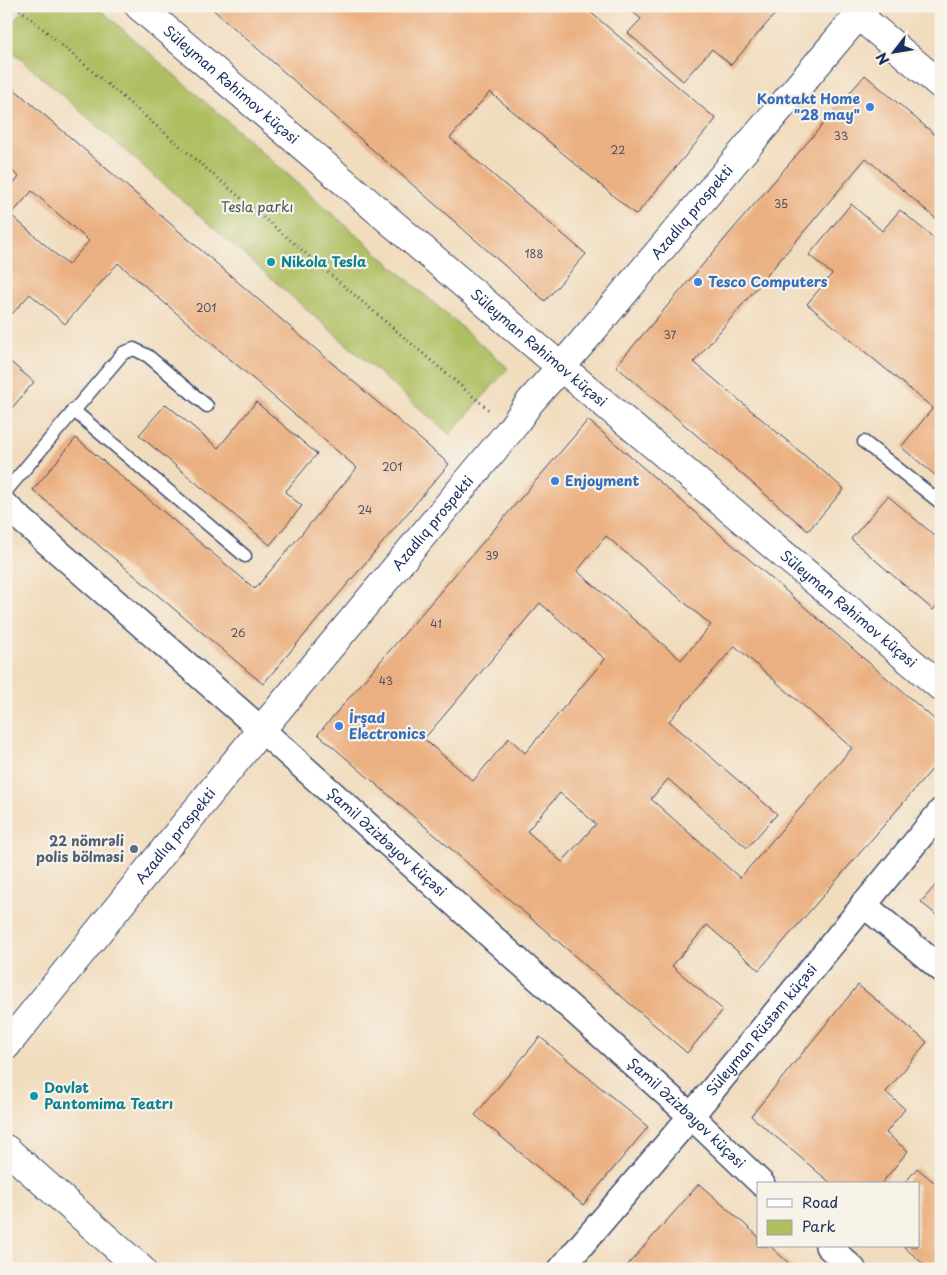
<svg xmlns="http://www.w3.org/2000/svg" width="947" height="1275" font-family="'Playpen Sans',sans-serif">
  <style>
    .green { fill: #aebe61; stroke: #647660 }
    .building { fill: #ebb081; fill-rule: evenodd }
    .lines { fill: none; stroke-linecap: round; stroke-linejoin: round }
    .service-casing { stroke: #3b496c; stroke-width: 15 }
    .minor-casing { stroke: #3b496c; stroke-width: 28 }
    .secondary-casing { stroke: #3b496c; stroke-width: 30 }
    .primary-casing { stroke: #3b496c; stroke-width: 30 }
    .path { stroke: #3b496c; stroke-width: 3; stroke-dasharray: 1 4; stroke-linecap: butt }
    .service { stroke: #fff; stroke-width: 12 }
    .minor { stroke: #fff; stroke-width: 25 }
    .secondary { stroke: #fff; stroke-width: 28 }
    .primary { stroke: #fff; stroke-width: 28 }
    .shop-dot { fill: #3f7fe0; stroke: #f7f3e8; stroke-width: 2 }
    .culture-dot { fill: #0f9aa8; stroke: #f7f3e8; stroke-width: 2 }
    .service-dot { fill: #5c6f8a; stroke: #f7f3e8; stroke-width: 2 }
    .labels { text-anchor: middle; stroke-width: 4.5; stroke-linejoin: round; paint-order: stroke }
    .number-label { font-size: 11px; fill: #4f4f67 }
    .street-label { font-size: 14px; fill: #1b2f5e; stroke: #f7f3e8 }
    .shop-label { font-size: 14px; font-weight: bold; fill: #366cbe; stroke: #f7f3e8; text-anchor: start }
    .park-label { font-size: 14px; fill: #475a5f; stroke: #f7f3e8 }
    .culture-label { font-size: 14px; font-weight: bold; fill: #0d838f; stroke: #f7f3e8; text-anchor: start }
    .service-label { font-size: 14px; font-weight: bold; fill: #4e5e75; stroke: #f7f3e8; text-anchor: end }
  </style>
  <rect width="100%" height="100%" fill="#f7f3e8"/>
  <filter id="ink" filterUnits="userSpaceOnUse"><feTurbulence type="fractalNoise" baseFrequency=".02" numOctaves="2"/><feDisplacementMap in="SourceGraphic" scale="10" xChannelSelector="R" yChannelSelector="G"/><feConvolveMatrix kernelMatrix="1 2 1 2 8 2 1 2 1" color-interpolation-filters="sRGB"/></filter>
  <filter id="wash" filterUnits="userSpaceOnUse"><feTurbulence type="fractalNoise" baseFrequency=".0096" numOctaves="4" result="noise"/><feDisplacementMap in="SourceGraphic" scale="20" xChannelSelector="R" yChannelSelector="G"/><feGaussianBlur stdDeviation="1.12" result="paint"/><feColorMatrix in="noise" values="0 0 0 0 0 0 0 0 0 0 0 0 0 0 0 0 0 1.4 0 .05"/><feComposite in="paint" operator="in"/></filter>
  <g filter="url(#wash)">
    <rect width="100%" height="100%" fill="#f1dcbd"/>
    <polygon class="green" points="27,6 96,6 508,368 450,435 6,46 6,30"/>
    <g id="blocks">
      <g class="building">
        <polygon points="209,6 583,6 716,119 636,215 490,92 450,138 586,254 545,301"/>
        <polygon points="626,6 708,6 712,10 715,6 782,6 731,65 712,49 683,81 628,33 641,19"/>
        <polygon points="865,75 941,140 941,223 866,158 694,362 844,489 808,531 616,366"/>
        <path d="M6,82L449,464L263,684L33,490L76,438L255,589L357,468L118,263L65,324L30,294L12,314L6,309V192L19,177L6,166ZM32,191L89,241L68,265L11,215Z"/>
        <polygon points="851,204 882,231 900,210 941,244 941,480 901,447 933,408 807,304 832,274 809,255"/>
        <polygon points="6,358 34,382 6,415"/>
        <polygon points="256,402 317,454 285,492 302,506 270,545 139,435 166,404 218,448"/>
        <path d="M588,420L941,725V759L759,970L707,925L672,966L723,1010L687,1053L318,734ZM606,536L711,625L681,660L577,571ZM540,603L605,659L525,753L509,738L473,781L424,739ZM735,646L852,748L740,878L651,799L668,779L747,848L777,814L669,721ZM560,793L596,824L562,862L527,831Z"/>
        <polygon points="888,496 941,541 941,601 933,610 851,539"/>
        <polygon points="941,879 941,919 921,902"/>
        <polygon points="858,985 927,1042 886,1092 905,1109 886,1133 908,1151 881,1184 832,1184 751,1116"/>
        <polygon points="540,1037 648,1127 583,1205 475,1115"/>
        <polygon points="917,1168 941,1188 941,1269 929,1269 903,1246 918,1246 918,1184 904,1184"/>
        <polygon points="699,1184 758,1236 758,1246 770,1246 795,1269 624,1269"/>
      </g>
    </g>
  </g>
  <g filter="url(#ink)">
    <use href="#blocks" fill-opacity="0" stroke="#3b496c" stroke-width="1"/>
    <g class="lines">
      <defs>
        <g id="service">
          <polyline points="73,410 245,556"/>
          <polyline points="864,442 941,503"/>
          <polyline points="6,491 123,353 134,349 148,356 207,406"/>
        </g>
        <g id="minor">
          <path id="s1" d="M6,506L273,740L691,1116L762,1184"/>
          <polyline points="863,904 941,969"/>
          <polyline points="828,1246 853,1269"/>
          <path id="s2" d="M561,1269L691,1116L941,811"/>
        </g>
        <g id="secondary">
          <path id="s3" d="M139,6L523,335L941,687"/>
          <polyline points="6,1149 141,1269"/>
        </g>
        <g id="primary">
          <polyline points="858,15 941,85"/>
          <path id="s4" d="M6,1046L261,730L511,429L530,402L580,345L866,6"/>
        </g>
      </defs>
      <use href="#service" class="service-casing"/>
      <use href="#minor" class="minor-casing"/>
      <use href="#secondary" class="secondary-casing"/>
      <use href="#primary" class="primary-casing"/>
      <polyline class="path" points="16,6 489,410"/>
      <use href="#service" class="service"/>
      <use href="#minor" class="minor"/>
      <use href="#secondary" class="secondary"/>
      <use href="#primary" class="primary"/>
    </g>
  </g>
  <g class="shop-dot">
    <circle cx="870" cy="107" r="5"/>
    <circle cx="698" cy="282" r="5"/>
    <circle cx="555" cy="481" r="5"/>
    <circle cx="339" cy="726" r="5"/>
  </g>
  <g class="culture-dot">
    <circle cx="271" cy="262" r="5"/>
    <circle cx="34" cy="1096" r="5"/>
  </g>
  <circle class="service-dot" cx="134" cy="849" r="5"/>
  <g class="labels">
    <g class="number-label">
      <text x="841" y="140">33</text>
      <text x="618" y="154">22</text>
      <text x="781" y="208">35</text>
      <text x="534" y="258">188</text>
      <text x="206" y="312">201</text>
      <text x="670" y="339">37</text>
      <text x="392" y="471">201</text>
      <text x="365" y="514">24</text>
      <text x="492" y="560">39</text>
      <text x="436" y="628">41</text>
      <text x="238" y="637">26</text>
      <text x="386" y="685">43</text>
    </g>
    <g class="street-label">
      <text dy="5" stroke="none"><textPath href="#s3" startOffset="121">Süleyman Rəhimov küçəsi</textPath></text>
      <text dy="5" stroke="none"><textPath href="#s4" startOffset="1080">Azadlıq prospekti</textPath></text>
      <text dy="5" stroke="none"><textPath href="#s3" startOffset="526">Süleyman Rəhimov küçəsi</textPath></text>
      <text dy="5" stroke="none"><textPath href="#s4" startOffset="675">Azadlıq prospekti</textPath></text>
      <text dy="5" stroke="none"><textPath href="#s3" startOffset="931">Süleyman Rəhimov küçəsi</textPath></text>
      <text dy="5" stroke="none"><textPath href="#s4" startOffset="270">Azadlıq prospekti</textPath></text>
      <text dy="5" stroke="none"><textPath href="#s1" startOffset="508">Şamil Əzizbəyov küçəsi</textPath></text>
      <text dy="5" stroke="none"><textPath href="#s2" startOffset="312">Süleyman Rüstəm küçəsi</textPath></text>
      <text dy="5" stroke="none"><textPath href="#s1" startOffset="912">Şamil Əzizbəyov küçəsi</textPath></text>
    </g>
    <g class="shop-label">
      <text x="860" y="104" text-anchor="end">Kontakt Home<tspan x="860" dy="16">"28 may"</tspan></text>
      <text x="708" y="287">Tesco Computers</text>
      <text x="565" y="486">Enjoyment</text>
      <text x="349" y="723">İrşad<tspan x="349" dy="16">Electronics</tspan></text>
    </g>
    <g class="park-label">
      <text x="257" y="212">Tesla parkı</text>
    </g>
    <g class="culture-label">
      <text x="281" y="267">Nikola Tesla</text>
      <text x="44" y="1093">Dovlət<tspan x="44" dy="16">Pantomima Teatrı</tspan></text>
    </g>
    <g class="service-label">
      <text x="124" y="846">22 nömrəli<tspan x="124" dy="16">polis bölməsi</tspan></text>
    </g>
  </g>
  <rect width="947" height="1275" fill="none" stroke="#f7f3e8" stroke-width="25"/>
  <rect x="757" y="1182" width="162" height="65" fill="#f7f3e8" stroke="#9fa5b1"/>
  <rect x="767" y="1199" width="25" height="8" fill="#ffffff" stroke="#9fa5b1"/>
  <text x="802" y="1208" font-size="15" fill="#1b2f5e">Road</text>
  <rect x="767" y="1220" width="25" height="15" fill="#aebe61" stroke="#9fa5b1"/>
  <text x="802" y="1232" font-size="15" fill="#1b2f5e">Park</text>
  <g transform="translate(894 52) rotate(239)" stroke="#f7f3e8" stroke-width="4" paint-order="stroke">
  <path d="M0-4L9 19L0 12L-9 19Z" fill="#1b2f5e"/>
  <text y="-8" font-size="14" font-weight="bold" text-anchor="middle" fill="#1b2f5e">N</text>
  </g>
</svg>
